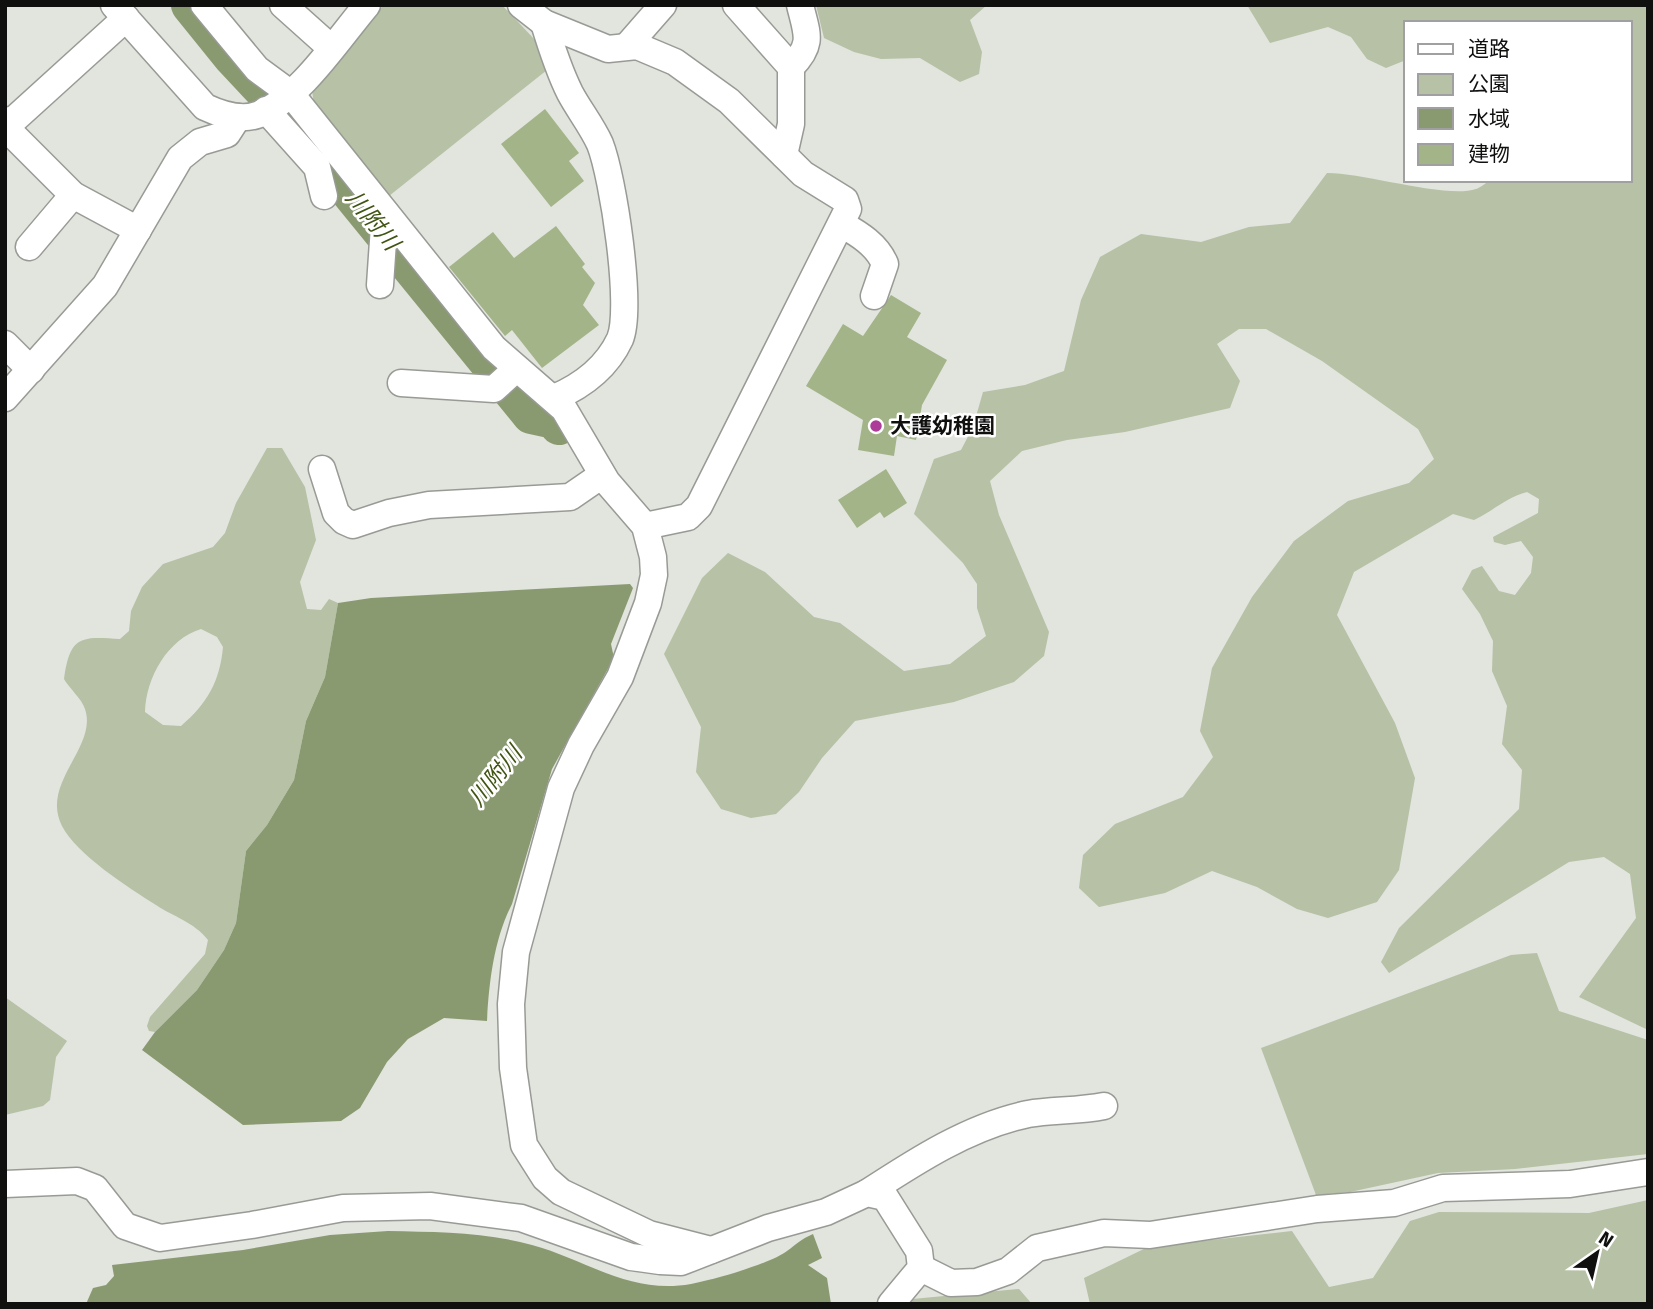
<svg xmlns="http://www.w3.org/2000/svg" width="1653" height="1309" font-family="'Fira Sans','Noto Sans JP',sans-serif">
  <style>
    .green { fill: #b6c1a5; fill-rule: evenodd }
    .water { fill: #8a9a70 }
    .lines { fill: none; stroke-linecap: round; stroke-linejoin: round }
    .river { stroke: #8a9a70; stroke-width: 38 }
    .building { fill: #a3b489 }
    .street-casing { stroke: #989b95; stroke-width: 29 }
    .street { stroke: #fff; stroke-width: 26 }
    .poi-dot { fill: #ac3c98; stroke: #fff; stroke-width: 2.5 }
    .labels { text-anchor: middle; stroke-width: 5; stroke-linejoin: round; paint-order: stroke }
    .poi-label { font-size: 21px; font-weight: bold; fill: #10110f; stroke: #fff; text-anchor: start }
    .water-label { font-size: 23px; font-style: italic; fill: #405413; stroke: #fff }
  </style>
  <rect width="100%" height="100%" fill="#e2e4de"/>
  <g class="green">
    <polygon points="384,5 502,5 535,40 547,70 389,196 314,104 312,90 319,77"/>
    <polygon points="816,5 987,5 970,20 982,52 979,74 960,82 920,58 881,59 854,52 824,38"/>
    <path d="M1247,5H1648V1030L1579,997L1636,918L1630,874L1604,857L1569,862L1389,973L1381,962L1399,928L1519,809L1522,770L1502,744L1507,706L1492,671L1493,641L1480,614L1462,589L1472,570L1482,566L1499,591L1515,595L1531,573L1533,557L1521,541L1505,545L1494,542L1493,537L1538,513L1539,499L1527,492C1507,497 1493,511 1474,520L1453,514L1354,572L1337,615L1395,723L1415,778L1399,870L1377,902L1328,918L1297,909L1257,887L1212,871L1165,893L1099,907L1079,888L1083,855L1115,824L1183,797L1213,757L1200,731L1212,668L1252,597L1294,541L1348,501L1409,483L1434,459L1418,429L1322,361L1266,329H1239L1217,344L1240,381L1230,408L1125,432L1067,440L1022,451L990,481L999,515L1049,632L1044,656L1014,682L954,702L855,721L822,758L799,792L776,814L751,818L721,809L696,772L701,727L664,654L702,578L728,553L765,572L814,617L840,623L904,671L950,664L986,636L977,608V584L963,563L914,514L934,459L961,450L973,427L983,392L1025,385L1064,371L1081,300L1100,257L1141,234L1201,242L1249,227L1290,223L1327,173C1365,173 1447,199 1476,189C1480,188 1486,183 1490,180H1630V23H1406V60L1386,68L1367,59L1351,37L1328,27L1270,43Z"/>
    <path d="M267,448H282L305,487L316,540L300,582L307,609L321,610L329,599L338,603L325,677L306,721L294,780L267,825L246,851L236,923L224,950L197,990L155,1032L149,1031L147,1026L150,1017L205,954L208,940C194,922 174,917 156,905C128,887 77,855 62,826C40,783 98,747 85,709C82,699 69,688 64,679C70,636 80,636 120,639L129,631L131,611L142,587L163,564L213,547L225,533L236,503ZM201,629L217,637L223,647C220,681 207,704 181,726L163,725L145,712C146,677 168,639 201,629Z"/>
    <polygon points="1537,953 1559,1011 1648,1040 1648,1154 1515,1169 1438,1173 1350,1192 1316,1195 1261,1048 1511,955"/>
    <polygon points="5,997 67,1041 56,1057 50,1100 43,1106 5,1115"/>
    <polygon points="1648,1200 1648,1304 1090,1304 1084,1278 1148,1247 1292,1231 1329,1287 1373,1278 1410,1221 1439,1212 1589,1213"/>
    <polygon points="1019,1289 1032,1304 901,1304 902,1300"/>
  </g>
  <g class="water">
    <path d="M630,584L633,588L611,644L614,658L552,769L512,904C494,939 489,982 487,1021L444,1018L408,1039L387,1062L360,1108L341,1121L243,1125L142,1050L155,1032L197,990L224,950L236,923L246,851L267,825L294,780L306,721L325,677L338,603L371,598Z"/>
    <path d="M388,1231C437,1232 485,1232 532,1245C587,1260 630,1295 691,1284C712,1280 770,1264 787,1251C797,1244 801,1239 813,1234L822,1258L808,1265L827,1278L831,1304H86L93,1288L106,1285L114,1276L112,1265L243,1250L330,1235Z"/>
  </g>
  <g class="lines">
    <polyline class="river" points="190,5 232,57 289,118 531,415 554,420 559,426"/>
  </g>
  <g class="building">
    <polygon points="545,109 579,153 569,161 584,181 551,207 501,144"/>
    <polygon points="556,226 585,264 582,267 595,283 583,305 599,325 542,368 512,330 505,336 449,267 493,232 514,258"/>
    <polygon points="891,295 921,313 907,337 947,360 922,405 916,440 897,436 894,456 858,450 863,420 806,386 843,324 863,336"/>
    <polygon points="886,469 907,503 884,518 880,512 857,528 838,500"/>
  </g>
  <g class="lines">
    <defs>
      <g id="street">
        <path d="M114,5L205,107C220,114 240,121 257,115C299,100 338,39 367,5"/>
        <polyline points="204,5 257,69 291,94 494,348 564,409 607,482 645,526 653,557 654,575 648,603 620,677 581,745 561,788 516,952 511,1004 513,1068 524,1145 545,1178 561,1192 649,1234 711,1250"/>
        <polyline points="283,5 331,48"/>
        <polyline points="521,5 544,23 608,49 637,46 675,62 729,101 803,174 845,200 848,209 699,506 688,517 645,526"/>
        <polyline points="736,5 791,67 791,124 784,155"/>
        <path d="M544,23C551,46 559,71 570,93C579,110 592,126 600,144C613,177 633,307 620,339C607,367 582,386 554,398"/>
        <polyline points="628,45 663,5"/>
        <path d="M791,67C814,44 807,34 800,5"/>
        <polyline points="266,110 317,167 324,196"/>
        <polyline points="5,120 12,134 73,195 138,230"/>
        <polyline points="8,125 126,18"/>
        <path d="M843,225C859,234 877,245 885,264L874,296"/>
        <polyline points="29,247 73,195"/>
        <polyline points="380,285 385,212"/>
        <polyline points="5,344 31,370"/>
        <polyline points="401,383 494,389 516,369"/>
        <polyline points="5,398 105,286 180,158 200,142 227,134 238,117"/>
        <polyline points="322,469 336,513 344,521 353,525 389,513 429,505 570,497 602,475"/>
        <polyline points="5,1184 77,1181 95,1188 125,1226 160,1238 252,1225 343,1208 430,1206 521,1218 631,1257 660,1261 681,1262 768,1228 826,1212 867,1193 885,1197 919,1251 921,1268 891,1304"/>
        <path d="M867,1193C916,1161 970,1126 1028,1114C1052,1110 1079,1111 1104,1106"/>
        <polyline points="921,1268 951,1283 977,1282 1008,1271 1037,1248 1104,1233 1150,1235 1317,1209 1394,1203 1443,1188 1570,1184 1648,1172"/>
      </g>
    </defs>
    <use href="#street" class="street-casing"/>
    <use href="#street" class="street"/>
  </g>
  <circle class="poi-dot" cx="876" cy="426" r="7"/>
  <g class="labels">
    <g class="poi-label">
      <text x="890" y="433">大護幼稚園</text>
    </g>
    <g class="water-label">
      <text transform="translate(373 220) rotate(51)" y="8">川附川</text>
      <text transform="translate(495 776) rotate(-51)" y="8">川附川</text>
    </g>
  </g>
  <rect width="1653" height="1309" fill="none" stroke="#10110f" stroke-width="14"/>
  <rect x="1404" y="21" width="228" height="161" fill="#ffffff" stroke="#9fa09f" stroke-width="2"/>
  <rect x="1418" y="44" width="35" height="10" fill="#ffffff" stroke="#9fa09f" stroke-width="2"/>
  <text x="1468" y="56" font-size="21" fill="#10110f">道路</text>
  <rect x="1418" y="74" width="35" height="21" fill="#b6c1a5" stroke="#9fa09f" stroke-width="2"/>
  <text x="1468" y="91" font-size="21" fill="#10110f">公園</text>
  <rect x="1418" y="108" width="35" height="21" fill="#8a9a70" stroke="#9fa09f" stroke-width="2"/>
  <text x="1468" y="126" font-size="21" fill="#10110f">水域</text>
  <rect x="1418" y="144" width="35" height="21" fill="#a3b489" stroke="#9fa09f" stroke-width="2"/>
  <text x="1468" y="161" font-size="21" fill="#10110f">建物</text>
  <g transform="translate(1597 1253) rotate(34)" stroke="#ffffff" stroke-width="5" paint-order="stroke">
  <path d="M0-5L12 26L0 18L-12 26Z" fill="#10110f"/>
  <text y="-10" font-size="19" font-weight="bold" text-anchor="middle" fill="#10110f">N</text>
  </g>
</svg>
